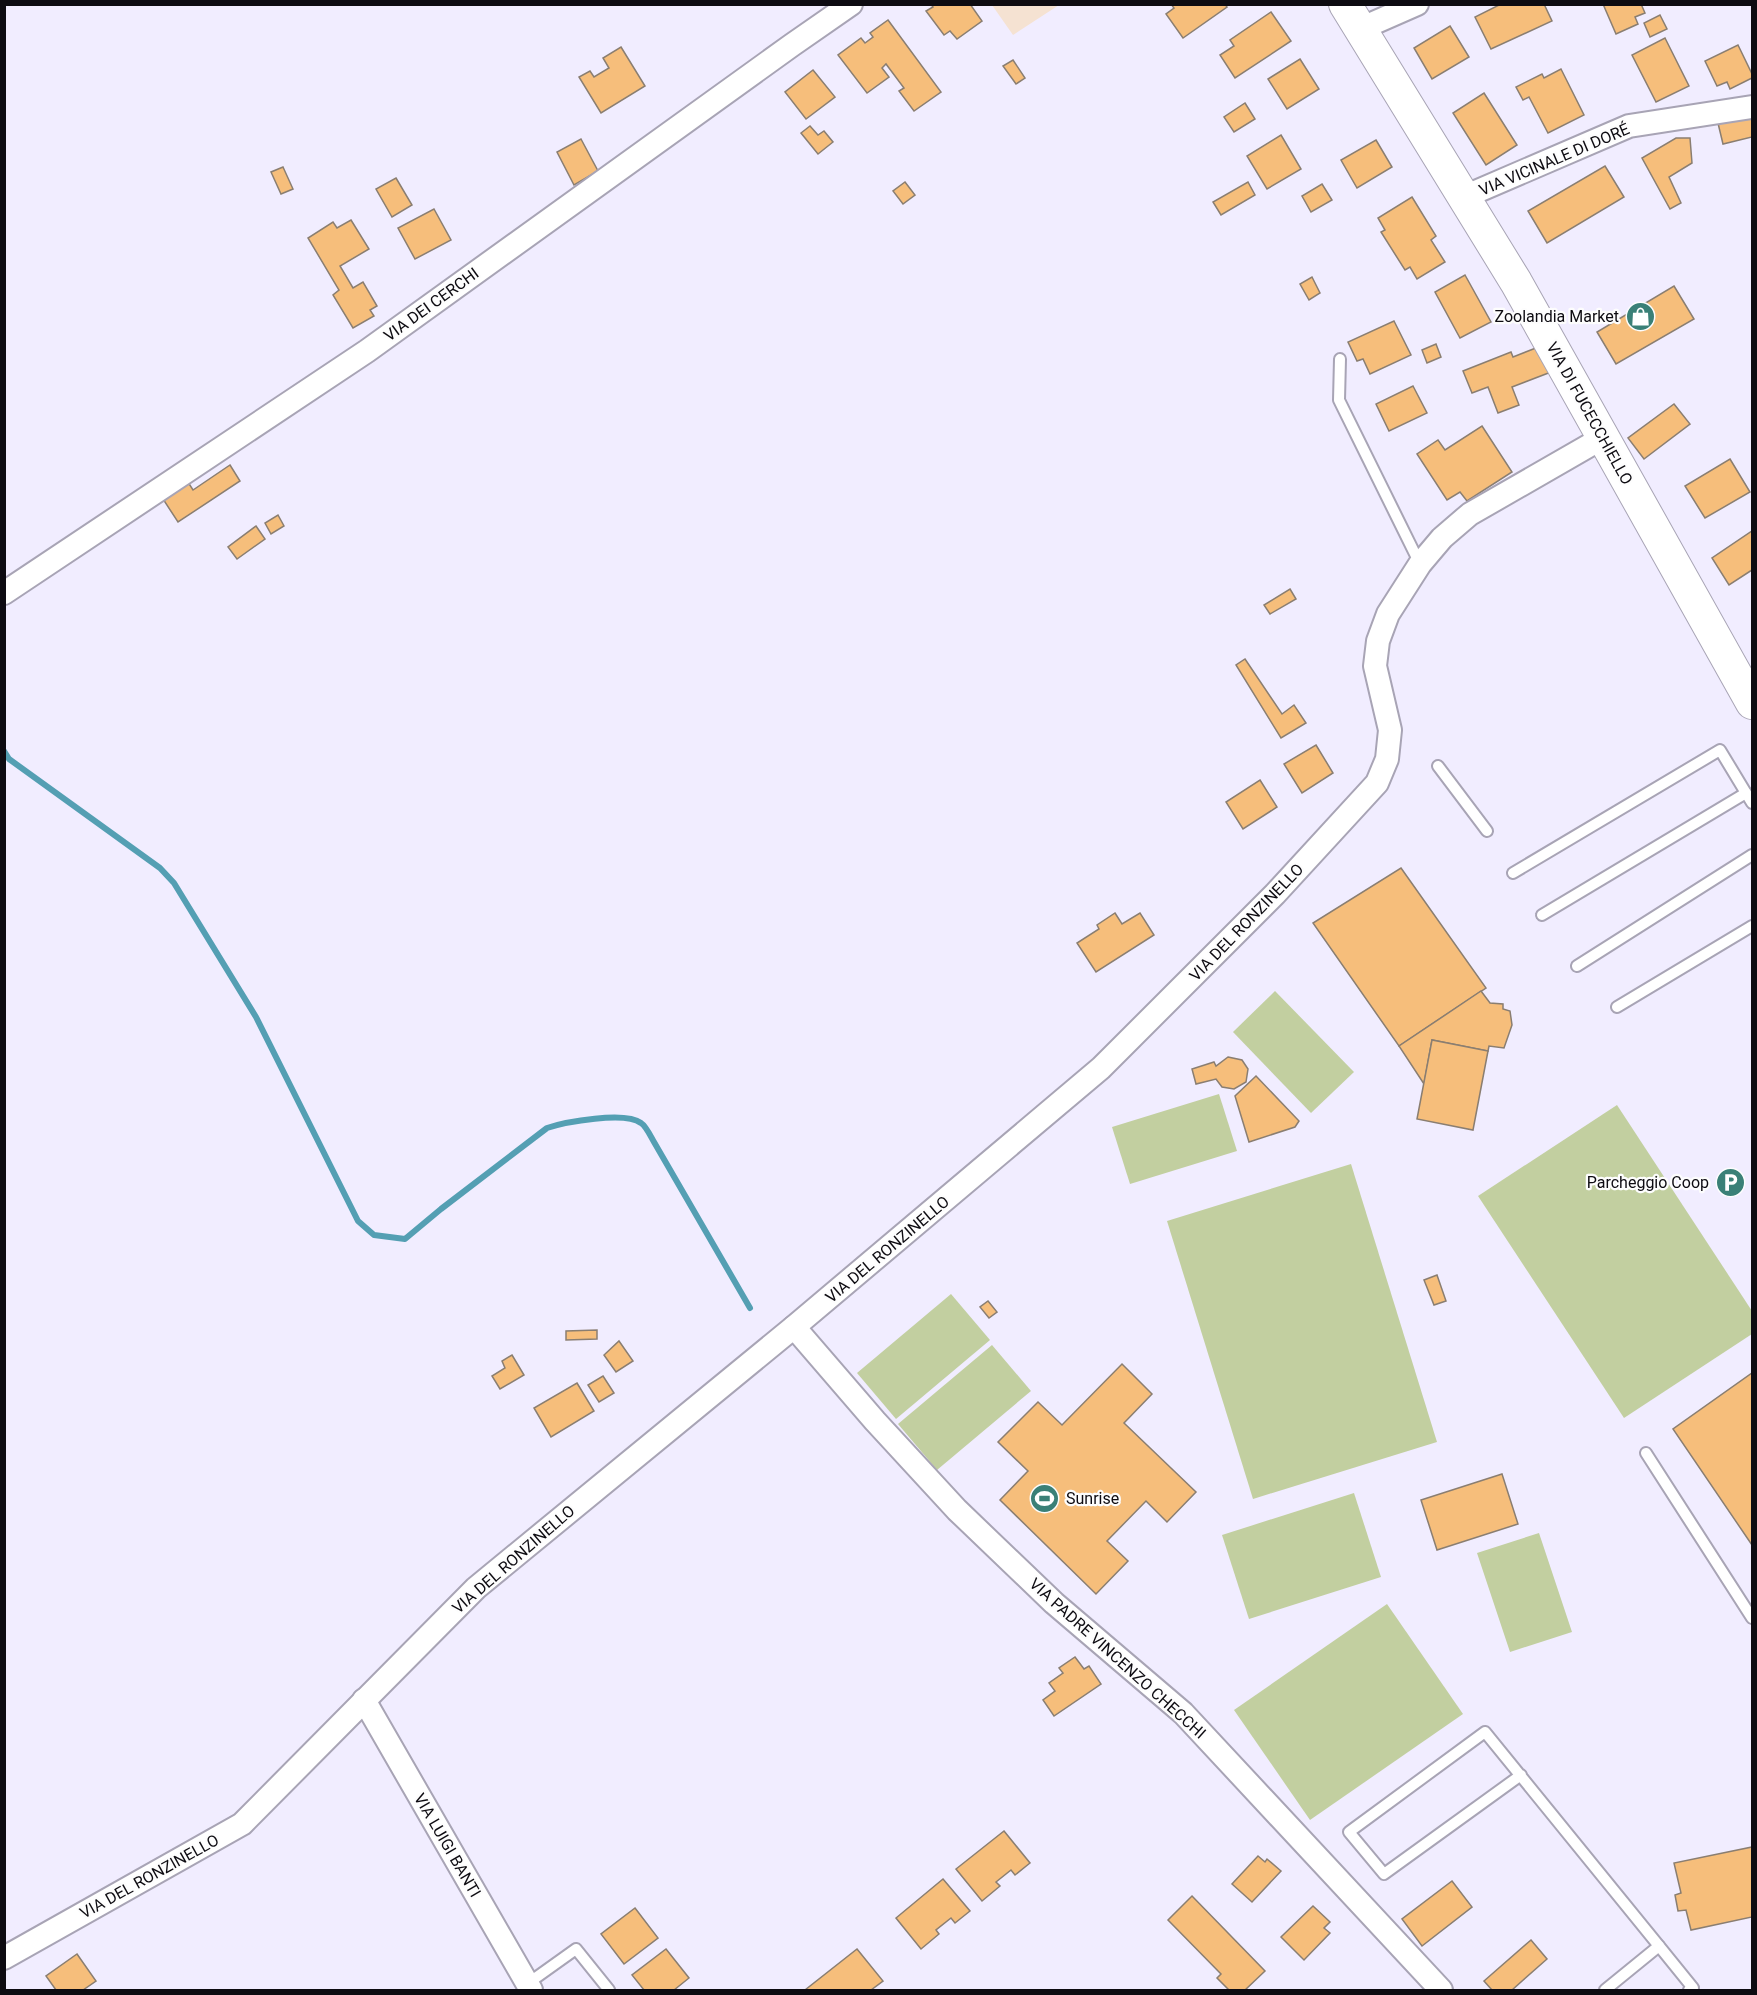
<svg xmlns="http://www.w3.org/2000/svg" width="1757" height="1995" font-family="Roboto,sans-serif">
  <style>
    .industrial { fill: #f5e2d2 }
    .green { fill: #c2cfa0 }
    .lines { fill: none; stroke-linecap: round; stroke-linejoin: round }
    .stream { stroke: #549fb3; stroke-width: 6 }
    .building { fill: #f6be7b; stroke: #8a7e71; stroke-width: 1.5 }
    .lane-casing { stroke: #a8a4b5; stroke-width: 14 }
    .street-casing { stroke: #a8a4b5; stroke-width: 26 }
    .secondary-casing { stroke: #a8a4b5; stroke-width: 34 }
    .lane { stroke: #fff; stroke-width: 10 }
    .street { stroke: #fff; stroke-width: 22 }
    .secondary { stroke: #fff; stroke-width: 32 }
    .labels { text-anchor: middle; stroke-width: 4.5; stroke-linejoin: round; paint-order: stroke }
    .street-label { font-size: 16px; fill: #0d0b11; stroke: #fdfdfd }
    .poi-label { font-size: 16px; fill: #0d0b11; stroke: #fdfdfd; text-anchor: end }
  </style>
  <rect width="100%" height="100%" fill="#f1edff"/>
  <polygon class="industrial" points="992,5 1059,5 1013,35"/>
  <g class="green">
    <polygon points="1275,991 1354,1072 1311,1113 1233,1032"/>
    <polygon points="1219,1094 1237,1151 1130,1184 1112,1127"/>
    <polygon points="1617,1105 1752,1311 1752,1334 1624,1418 1478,1196"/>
    <polygon points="1351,1164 1437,1442 1253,1499 1167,1221"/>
    <polygon points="951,1294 990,1340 896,1419 857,1373"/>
    <polygon points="992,1345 1031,1391 937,1470 898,1424"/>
    <polygon points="1354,1493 1381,1577 1249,1619 1222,1535"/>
    <polygon points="1539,1533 1572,1632 1510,1652 1477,1553"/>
    <polygon points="1387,1604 1463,1714 1310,1820 1234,1710"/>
  </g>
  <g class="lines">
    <path class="stream" d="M4,751L9,759L160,868L174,883L256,1017L358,1221L374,1235L405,1239L441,1209L547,1128C565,1122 625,1111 641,1123C646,1126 651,1137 654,1142L750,1308"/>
  </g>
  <g class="building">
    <polygon points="931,4 970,4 982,21 957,39 950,31 944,35 926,11 933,7"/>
    <polygon points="1171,4 1225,4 1227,7 1183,38 1166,14 1174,8"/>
    <polygon points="1501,4 1544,4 1552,21 1491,49 1475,17"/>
    <polygon points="1603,4 1641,4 1645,13 1635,17 1638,24 1616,34"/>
    <polygon points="1271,12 1291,41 1235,78 1220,55 1234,46 1230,40"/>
    <polygon points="1660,15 1667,29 1650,37 1644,23"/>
    <polygon points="888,20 941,92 914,111 899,91 904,88 886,64 882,68 889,77 867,93 838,55 861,38 865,43 873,37 870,33"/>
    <polygon points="1450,26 1469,57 1432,79 1414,48"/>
    <polygon points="1665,38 1689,86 1656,102 1632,55"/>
    <polygon points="1738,45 1752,74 1752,78 1730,89 1727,82 1717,86 1705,61"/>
    <polygon points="621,47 645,86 601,113 579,77 590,71 594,77 609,68 603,58"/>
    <polygon points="1300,59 1319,89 1287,109 1268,79"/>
    <polygon points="1013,60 1025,78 1016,84 1003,66"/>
    <polygon points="1561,69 1584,115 1548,133 1529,97 1523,100 1516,87 1542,74 1544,78"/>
    <polygon points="813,70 835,97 806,119 785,92"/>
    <polygon points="1484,93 1517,145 1486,165 1453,113"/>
    <polygon points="1245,103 1255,119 1234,132 1224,117"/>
    <polygon points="1752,113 1752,137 1723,144 1717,119"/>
    <polygon points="810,126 818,135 824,131 833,142 818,154 801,133"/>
    <polygon points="1281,135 1301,169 1267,189 1247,156"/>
    <polygon points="1676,138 1690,138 1692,163 1669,177 1681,203 1670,209 1642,158"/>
    <polygon points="581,139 598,171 574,185 557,152"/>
    <polygon points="1376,140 1392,167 1357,188 1341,160"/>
    <polygon points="1605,166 1624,197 1547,243 1528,211"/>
    <polygon points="283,167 293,189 281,194 271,172"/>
    <polygon points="396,178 412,205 392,217 376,189"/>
    <polygon points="905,182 915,195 903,204 893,191"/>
    <polygon points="1248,182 1255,195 1221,215 1213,202"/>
    <polygon points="1322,184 1332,200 1311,212 1302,196"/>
    <polygon points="1412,197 1436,236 1431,240 1445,262 1417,279 1410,267 1405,270 1381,232 1385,230 1378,218"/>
    <polygon points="434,209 451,240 415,259 398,228"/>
    <polygon points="351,220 369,249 340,266 353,288 363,282 377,306 370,310 374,316 353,328 333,295 339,290 308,238 333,222 337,228"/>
    <polygon points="1465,275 1491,322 1460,338 1435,292"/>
    <polygon points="1312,277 1320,293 1309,300 1300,284"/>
    <polygon points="1674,286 1694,319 1616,364 1597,332"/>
    <polygon points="1394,321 1411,355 1370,374 1363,359 1357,361 1348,342"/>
    <polygon points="1436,344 1441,357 1427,363 1422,350"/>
    <polygon points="1541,346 1551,372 1512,387 1519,405 1498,413 1488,387 1472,393 1463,371 1511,352 1513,357"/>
    <polygon points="1413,386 1427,413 1389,431 1376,404"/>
    <polygon points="1674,404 1690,424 1644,459 1628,438"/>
    <polygon points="1482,426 1512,472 1467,501 1460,492 1447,500 1417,454 1438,440 1445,450"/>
    <polygon points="1730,459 1750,492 1705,518 1685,486"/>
    <polygon points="230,465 240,481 178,522 163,499 188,482 193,490"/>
    <polygon points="278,515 284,526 271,534 265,523"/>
    <polygon points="256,526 265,539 237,559 228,547"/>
    <polygon points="1752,531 1752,570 1729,585 1712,558"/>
    <polygon points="1290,589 1296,599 1270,614 1264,605"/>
    <polygon points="1245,659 1282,714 1294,705 1306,723 1281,738 1236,665"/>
    <polygon points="1316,745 1333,773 1302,793 1284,764"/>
    <polygon points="1260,780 1277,807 1243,829 1226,802"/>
    <polygon points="1401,868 1486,988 1399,1046 1313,923"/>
    <polygon points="1115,913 1122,924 1140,913 1154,935 1096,972 1077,943 1099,929 1097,925"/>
    <polygon points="1481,991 1490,1003 1503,1004 1503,1009 1510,1011 1512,1025 1504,1048 1489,1046 1488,1051 1432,1040 1424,1084 1399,1046"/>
    <polygon points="1432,1040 1488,1051 1473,1130 1417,1119"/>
    <polygon points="1228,1057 1242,1060 1248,1069 1246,1082 1234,1089 1222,1087 1216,1079 1196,1084 1192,1069 1214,1062 1216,1066"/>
    <polygon points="1256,1076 1299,1121 1295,1127 1249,1142 1235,1096"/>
    <polygon points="1437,1275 1446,1301 1434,1305 1424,1280"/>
    <polygon points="988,1301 997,1312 989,1318 980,1307"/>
    <polygon points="597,1330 597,1339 566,1340 566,1331"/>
    <polygon points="619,1341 633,1361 616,1372 604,1355"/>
    <polygon points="512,1355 524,1375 500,1389 492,1376 505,1368 502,1361"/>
    <polygon points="1122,1364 1152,1394 1124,1423 1196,1492 1167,1522 1146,1501 1107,1541 1128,1561 1096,1594 1000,1500 1028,1471 998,1442 1038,1402 1062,1425"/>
    <polygon points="1752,1373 1752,1545 1673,1429"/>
    <polygon points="603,1376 614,1393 599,1402 588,1385"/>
    <polygon points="577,1383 594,1411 551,1437 534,1408"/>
    <polygon points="1502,1474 1518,1524 1437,1550 1421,1500"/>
    <polygon points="1075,1657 1084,1669 1089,1666 1101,1684 1054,1716 1043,1700 1055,1691 1049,1683 1063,1673 1059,1668"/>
    <polygon points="1004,1831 1030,1863 1015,1875 1011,1870 996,1882 1000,1886 982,1901 956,1869"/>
    <polygon points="1752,1847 1752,1917 1691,1930 1686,1910 1678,1911 1675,1895 1681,1893 1674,1863"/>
    <polygon points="1258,1856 1265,1862 1267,1859 1281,1871 1252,1902 1232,1884"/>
    <polygon points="943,1879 970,1911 955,1923 951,1918 936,1930 939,1934 921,1949 896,1918"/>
    <polygon points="1452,1881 1472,1907 1422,1946 1402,1919"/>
    <polygon points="1192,1896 1265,1971 1245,1990 1229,1990 1217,1978 1221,1974 1168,1920"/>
    <polygon points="1313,1906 1330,1922 1324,1928 1330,1933 1304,1960 1281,1937"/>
    <polygon points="635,1908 658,1938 624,1964 601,1934"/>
    <polygon points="1531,1940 1547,1959 1512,1990 1492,1990 1484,1981"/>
    <polygon points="666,1949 689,1978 674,1990 644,1990 632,1975"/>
    <polygon points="857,1949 883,1981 871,1990 805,1990"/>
    <polygon points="77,1954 96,1981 83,1990 56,1990 46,1976"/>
  </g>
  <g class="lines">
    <defs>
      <g id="lane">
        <polyline points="1340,359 1339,400 1420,564"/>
        <polyline points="1438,766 1487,831"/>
        <polyline points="1513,873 1720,750 1752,803"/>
        <polyline points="1542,915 1746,793"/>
        <polyline points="1577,966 1752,855"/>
        <polyline points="1617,1007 1752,926"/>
        <polyline points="1646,1453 1752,1618"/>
        <polyline points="1521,1775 1384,1874 1349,1832 1485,1732 1659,1946"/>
        <polyline points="527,1984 576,1949 609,1990"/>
        <polyline points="1605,1990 1659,1946 1693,1988 1689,1990"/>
      </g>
      <g id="street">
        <polyline points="1360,29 1417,4"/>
        <polyline points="1464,197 1629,126 1752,107"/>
        <polyline points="4,593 367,351 792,45 851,4"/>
        <polyline points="794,1327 875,1421 957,1510 1054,1603 1183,1713 1441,1990"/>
        <polyline points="364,1700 531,1990"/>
        <polyline points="4,1958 242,1824 476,1588 794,1327 1101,1068 1275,894 1377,783 1387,759 1390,730 1375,666 1378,641 1388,614 1420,564 1442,538 1470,514 1604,437"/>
      </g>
      <polyline id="secondary" points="1345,4 1516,282 1752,703"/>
    </defs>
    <use href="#lane" class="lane-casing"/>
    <use href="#street" class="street-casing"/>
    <use href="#secondary" class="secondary-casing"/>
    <use href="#lane" class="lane"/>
    <use href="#street" class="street"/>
    <use href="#secondary" class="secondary"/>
  </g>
  <defs>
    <symbol id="shop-disc" viewBox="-11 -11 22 22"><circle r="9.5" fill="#3a8077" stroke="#fdfdfd"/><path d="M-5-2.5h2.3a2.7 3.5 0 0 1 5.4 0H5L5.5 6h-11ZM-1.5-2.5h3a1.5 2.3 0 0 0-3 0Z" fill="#fff"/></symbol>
    <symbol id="parking-disc" viewBox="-11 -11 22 22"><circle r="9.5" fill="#3a8077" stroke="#fdfdfd"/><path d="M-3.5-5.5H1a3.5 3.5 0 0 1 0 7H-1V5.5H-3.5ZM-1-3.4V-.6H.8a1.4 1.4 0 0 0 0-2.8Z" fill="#fff"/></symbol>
    <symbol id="stadium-disc" viewBox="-11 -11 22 22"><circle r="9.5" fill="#3a8077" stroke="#fdfdfd"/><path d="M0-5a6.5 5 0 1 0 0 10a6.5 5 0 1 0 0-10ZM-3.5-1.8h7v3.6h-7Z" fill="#fff"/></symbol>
  </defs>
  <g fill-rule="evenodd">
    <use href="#shop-disc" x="1624" y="300" width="33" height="33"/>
    <use href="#parking-disc" x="1714" y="1166" width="33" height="33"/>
    <use href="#stadium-disc" x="1028" y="1482" width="33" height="33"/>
  </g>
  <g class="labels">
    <g class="street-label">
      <text transform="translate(1554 159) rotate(-23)" y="6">VIA VICINALE DI DORÉ</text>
      <text transform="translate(431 304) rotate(-36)" y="6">VIA DEI CERCHI</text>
      <text transform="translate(1590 413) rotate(61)" y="6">VIA DI FUCECCHIELLO</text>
      <text transform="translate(1246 922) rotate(-46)" y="6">VIA DEL RONZINELLO</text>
      <text transform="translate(887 1249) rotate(-40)" y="6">VIA DEL RONZINELLO</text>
      <text transform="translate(513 1559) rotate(-41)" y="6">VIA DEL RONZINELLO</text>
      <text transform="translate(1118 1658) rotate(42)" y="6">VIA PADRE VINCENZO CHECCHI</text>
      <text transform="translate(448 1845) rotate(60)" y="6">VIA LUIGI BANTI</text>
      <text transform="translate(149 1876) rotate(-29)" y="6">VIA DEL RONZINELLO</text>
    </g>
    <g class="poi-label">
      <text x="1619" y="322">Zoolandia Market</text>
      <text x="1709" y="1188">Parcheggio Coop</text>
      <text x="1066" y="1504" text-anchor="start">Sunrise</text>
    </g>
  </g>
  <rect width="1757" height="1995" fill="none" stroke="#0d0b11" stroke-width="12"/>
</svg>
